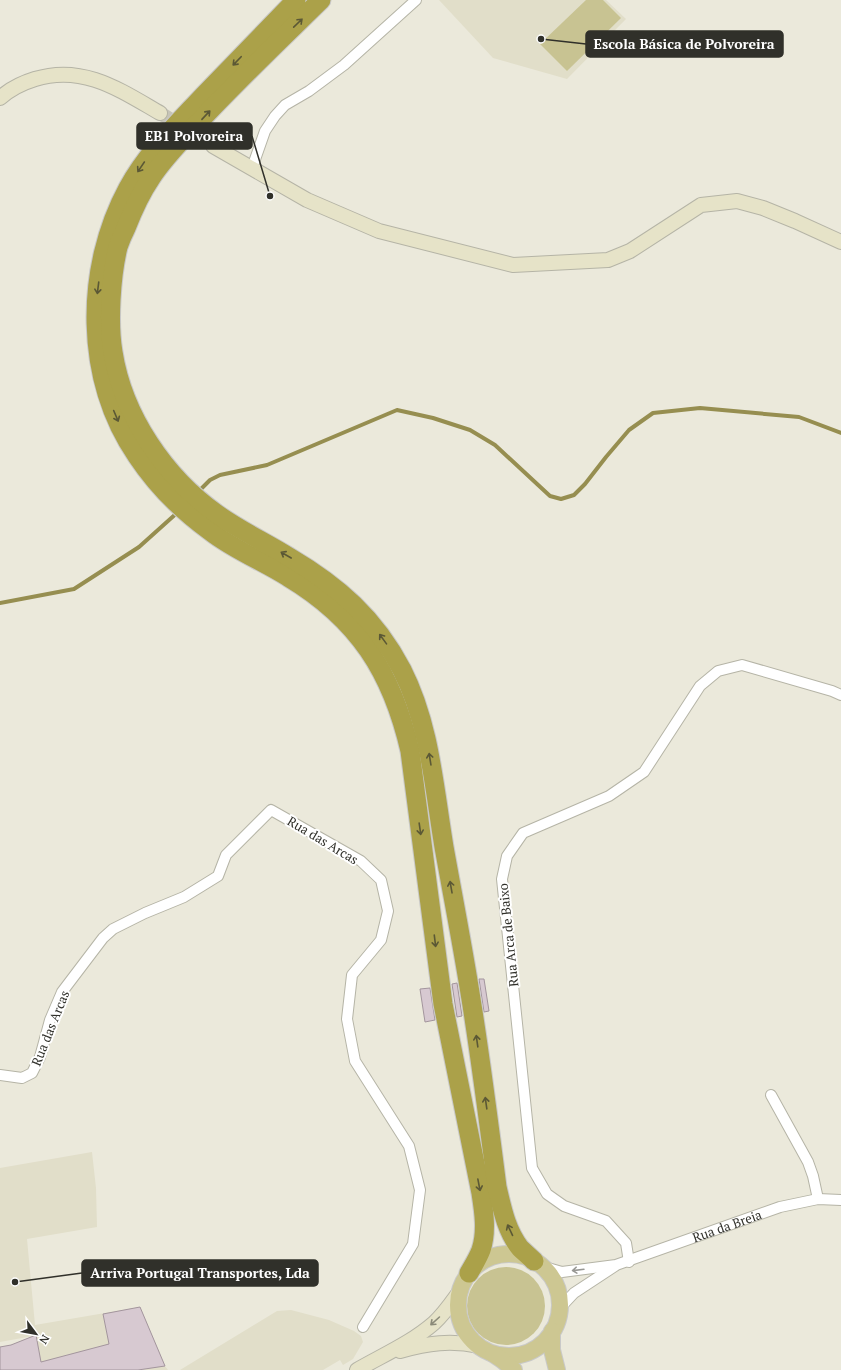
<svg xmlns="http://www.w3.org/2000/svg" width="841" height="1370" font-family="'PT Serif',serif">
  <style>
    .built { fill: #e1dec9 }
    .green { fill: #c8c392 }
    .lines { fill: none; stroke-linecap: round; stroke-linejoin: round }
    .stream { stroke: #968e50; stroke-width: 4 }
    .building { fill: #d7c9d1; stroke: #a3959d }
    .secondary-tunnel { stroke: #c6c4b8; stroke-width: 14; stroke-dasharray: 14 7; stroke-linecap: butt }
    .street-casing { stroke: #b5b4a6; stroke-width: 12 }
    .secondary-casing { stroke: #b5b4a6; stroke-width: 16 }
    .primary-casing { stroke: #c9c9c8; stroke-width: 18 }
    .highway-casing { stroke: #c9c9c8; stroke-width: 21 }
    .street { stroke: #fff; stroke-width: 10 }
    .secondary { stroke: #e6e3c8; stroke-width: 14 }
    .primary { stroke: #cdc792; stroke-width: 16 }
    .highway { stroke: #aba149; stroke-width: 19 }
    .oneway { stroke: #5b5835 }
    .oneway2 { stroke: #989894 }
    .oneway3 { stroke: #8b8a79 }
    .labels { text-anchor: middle; stroke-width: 4; stroke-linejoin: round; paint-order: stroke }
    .street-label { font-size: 13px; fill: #30302a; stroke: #fff }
    .leader { fill: none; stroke: #30302a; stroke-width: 1.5 }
    .callout-dot { fill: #30302a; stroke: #fff; stroke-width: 1.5 }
    .callout { fill: #30302a; stroke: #30302a; stroke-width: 1.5 }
    .callout-label { font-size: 14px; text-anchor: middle; font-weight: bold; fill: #fff }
  </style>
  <rect width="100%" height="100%" fill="#ebe9db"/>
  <g class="built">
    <polygon points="439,0 606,0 626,19 567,79 493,58"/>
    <polygon points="92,1152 96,1188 97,1227 27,1239 35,1325 140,1307 165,1366 168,1370 0,1370 0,1347 11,1345 33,1336 0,1342 0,1168"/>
    <polygon points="291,1310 329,1320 354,1331 361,1336 363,1342 353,1359 343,1365 340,1360 323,1370 180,1370 277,1311"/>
  </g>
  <g class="green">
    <polygon points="586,0 603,0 621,18 567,71 540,44"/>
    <circle cx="506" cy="1306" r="39"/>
  </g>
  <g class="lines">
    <g class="stream">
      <polyline points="197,493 210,480 220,475 267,465 397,410 433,418 470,430 495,445 550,496 561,499 574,495 585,484 606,457 629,430 653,413 700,408 799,417 841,433"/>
      <polyline points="0,603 74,589 139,547 178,512"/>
    </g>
  </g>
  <g class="building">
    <polygon points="479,979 484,979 489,1011 484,1012"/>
    <polygon points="457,983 462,1016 457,1017 452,984"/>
    <polygon points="430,988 435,1020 425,1022 420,989"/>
    <polygon points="140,1307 165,1366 138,1370 0,1370 0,1347 11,1345 36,1335 41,1362 109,1344 103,1314"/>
  </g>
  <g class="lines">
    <polyline class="secondary-tunnel" points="160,113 213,146"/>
    <defs>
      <g id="street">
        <polyline points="252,168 265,131 275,116 285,105 309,91 344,65 416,0"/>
        <polyline points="0,1075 22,1078 32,1073 40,1057 50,1020 62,992 103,938 113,929 145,913 184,897 218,876 226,855 271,810 361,861 381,880 388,911 381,940 352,975 347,1019 355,1061 409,1146 420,1190 413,1244 363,1327"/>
        <polyline points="771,1095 808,1162 813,1176 818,1199"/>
        <polyline points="629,1262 626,1243 606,1221 564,1206 547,1194 532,1168 502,879 507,856 523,833 609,796 644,772 700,686 718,671 742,665 832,691 841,695"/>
        <path id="s1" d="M541,1266L562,1272L616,1265L780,1207L818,1199L841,1200"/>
        <polyline points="559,1309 574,1293 615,1266"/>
      </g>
      <g id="secondary">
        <path d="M0,98C10,89 22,83 35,79C83,64 120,90 160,113"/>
        <polyline points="213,146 307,200 379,231 513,265 608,260 630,251 701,205 737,201 763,208 795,221 841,242"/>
        <path d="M400,1351C428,1343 451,1340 479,1346"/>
        <path d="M357,1370C383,1355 411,1343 434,1323C444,1314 452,1302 460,1291"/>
      </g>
      <g id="primary">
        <circle cx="509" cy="1305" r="51"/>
        <polyline points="552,1331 552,1350 557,1370"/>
        <polyline points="493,1354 502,1360 514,1370"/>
      </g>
      <g id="highway">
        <path d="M296,0C265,32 234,64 203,96C176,125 147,153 128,188C84,269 84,379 137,456C157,486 181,510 210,531C234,550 263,561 288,577C358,619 392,672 410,751L443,1004L481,1193C484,1212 487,1232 481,1250C478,1258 473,1266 469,1273"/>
        <path d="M321,0C279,41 237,81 197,124C181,141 164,158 151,178C140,194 133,210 126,228C123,234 120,241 118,247C111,276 108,323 113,352C123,416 165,477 217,514C239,530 265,542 289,557C338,586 375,618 402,670C430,725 434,787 444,847C453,897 463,948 471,999C481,1061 489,1124 497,1187C502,1208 506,1230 520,1248C524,1252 529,1256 534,1261"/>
      </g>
    </defs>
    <use href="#street" class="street-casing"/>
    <use href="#secondary" class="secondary-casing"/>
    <use href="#primary" class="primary-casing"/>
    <use href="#highway" class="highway-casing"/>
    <use href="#street" class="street"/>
    <use href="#secondary" class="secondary"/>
    <use href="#primary" class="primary"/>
    <use href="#highway" class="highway"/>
  </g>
  <defs><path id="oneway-shaft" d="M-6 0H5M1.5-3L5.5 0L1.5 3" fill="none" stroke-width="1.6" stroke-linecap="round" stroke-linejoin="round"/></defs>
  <g class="oneway">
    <use href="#oneway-shaft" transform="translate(298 23) rotate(-44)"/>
    <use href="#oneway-shaft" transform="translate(237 61) rotate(134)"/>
    <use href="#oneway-shaft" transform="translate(206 115) rotate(-47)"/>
    <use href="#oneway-shaft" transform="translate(141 167) rotate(124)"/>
    <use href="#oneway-shaft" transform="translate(98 288) rotate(97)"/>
    <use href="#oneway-shaft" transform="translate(116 416) rotate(67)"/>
    <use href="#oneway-shaft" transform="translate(286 555) rotate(-150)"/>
    <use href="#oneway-shaft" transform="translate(383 639) rotate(-126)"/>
    <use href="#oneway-shaft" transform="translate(430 759) rotate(-99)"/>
    <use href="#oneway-shaft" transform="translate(420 829) rotate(82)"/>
    <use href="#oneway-shaft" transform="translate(451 887) rotate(-100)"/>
    <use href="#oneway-shaft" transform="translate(435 941) rotate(83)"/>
    <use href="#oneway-shaft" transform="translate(477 1041) rotate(-98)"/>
    <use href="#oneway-shaft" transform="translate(486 1103) rotate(-98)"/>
    <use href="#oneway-shaft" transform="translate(479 1185) rotate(79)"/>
    <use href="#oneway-shaft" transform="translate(510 1230) rotate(-115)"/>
  </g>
  <use class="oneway2" href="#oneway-shaft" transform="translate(578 1270) rotate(173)"/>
  <use class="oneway3" href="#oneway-shaft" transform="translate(435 1321) rotate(138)"/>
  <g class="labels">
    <g class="street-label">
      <text transform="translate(323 840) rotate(31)" y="5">Rua das Arcas</text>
      <text transform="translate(508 935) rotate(-96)" y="5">Rua Arca de Baixo</text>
      <text transform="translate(50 1028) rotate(-68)" y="5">Rua das Arcas</text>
      <text dy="5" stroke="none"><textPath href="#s1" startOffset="194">Rua da Breia</textPath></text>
    </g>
  </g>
  <path class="leader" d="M541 39L586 44M270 196L252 136M15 1282L82 1273"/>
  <g class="callout-dot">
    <circle cx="541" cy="39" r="4"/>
    <circle cx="270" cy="196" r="4"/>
    <circle cx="15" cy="1282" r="4"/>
  </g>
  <g class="callout">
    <rect x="586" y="31" width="197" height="26" rx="4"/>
    <rect x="137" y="123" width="115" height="26" rx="4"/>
    <rect x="82" y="1260" width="236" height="26" rx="4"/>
  </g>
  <g class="callout-label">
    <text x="684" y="49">Escola Básica de Polvoreira</text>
    <text x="194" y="141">EB1 Polvoreira</text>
    <text x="200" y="1278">Arriva Portugal Transportes, Lda</text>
  </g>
  <g transform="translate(36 1334) rotate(122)" stroke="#ffffff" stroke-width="3" paint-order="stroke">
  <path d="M0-3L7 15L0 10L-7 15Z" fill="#30302a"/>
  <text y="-6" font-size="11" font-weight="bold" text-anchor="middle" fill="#30302a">N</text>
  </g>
</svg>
